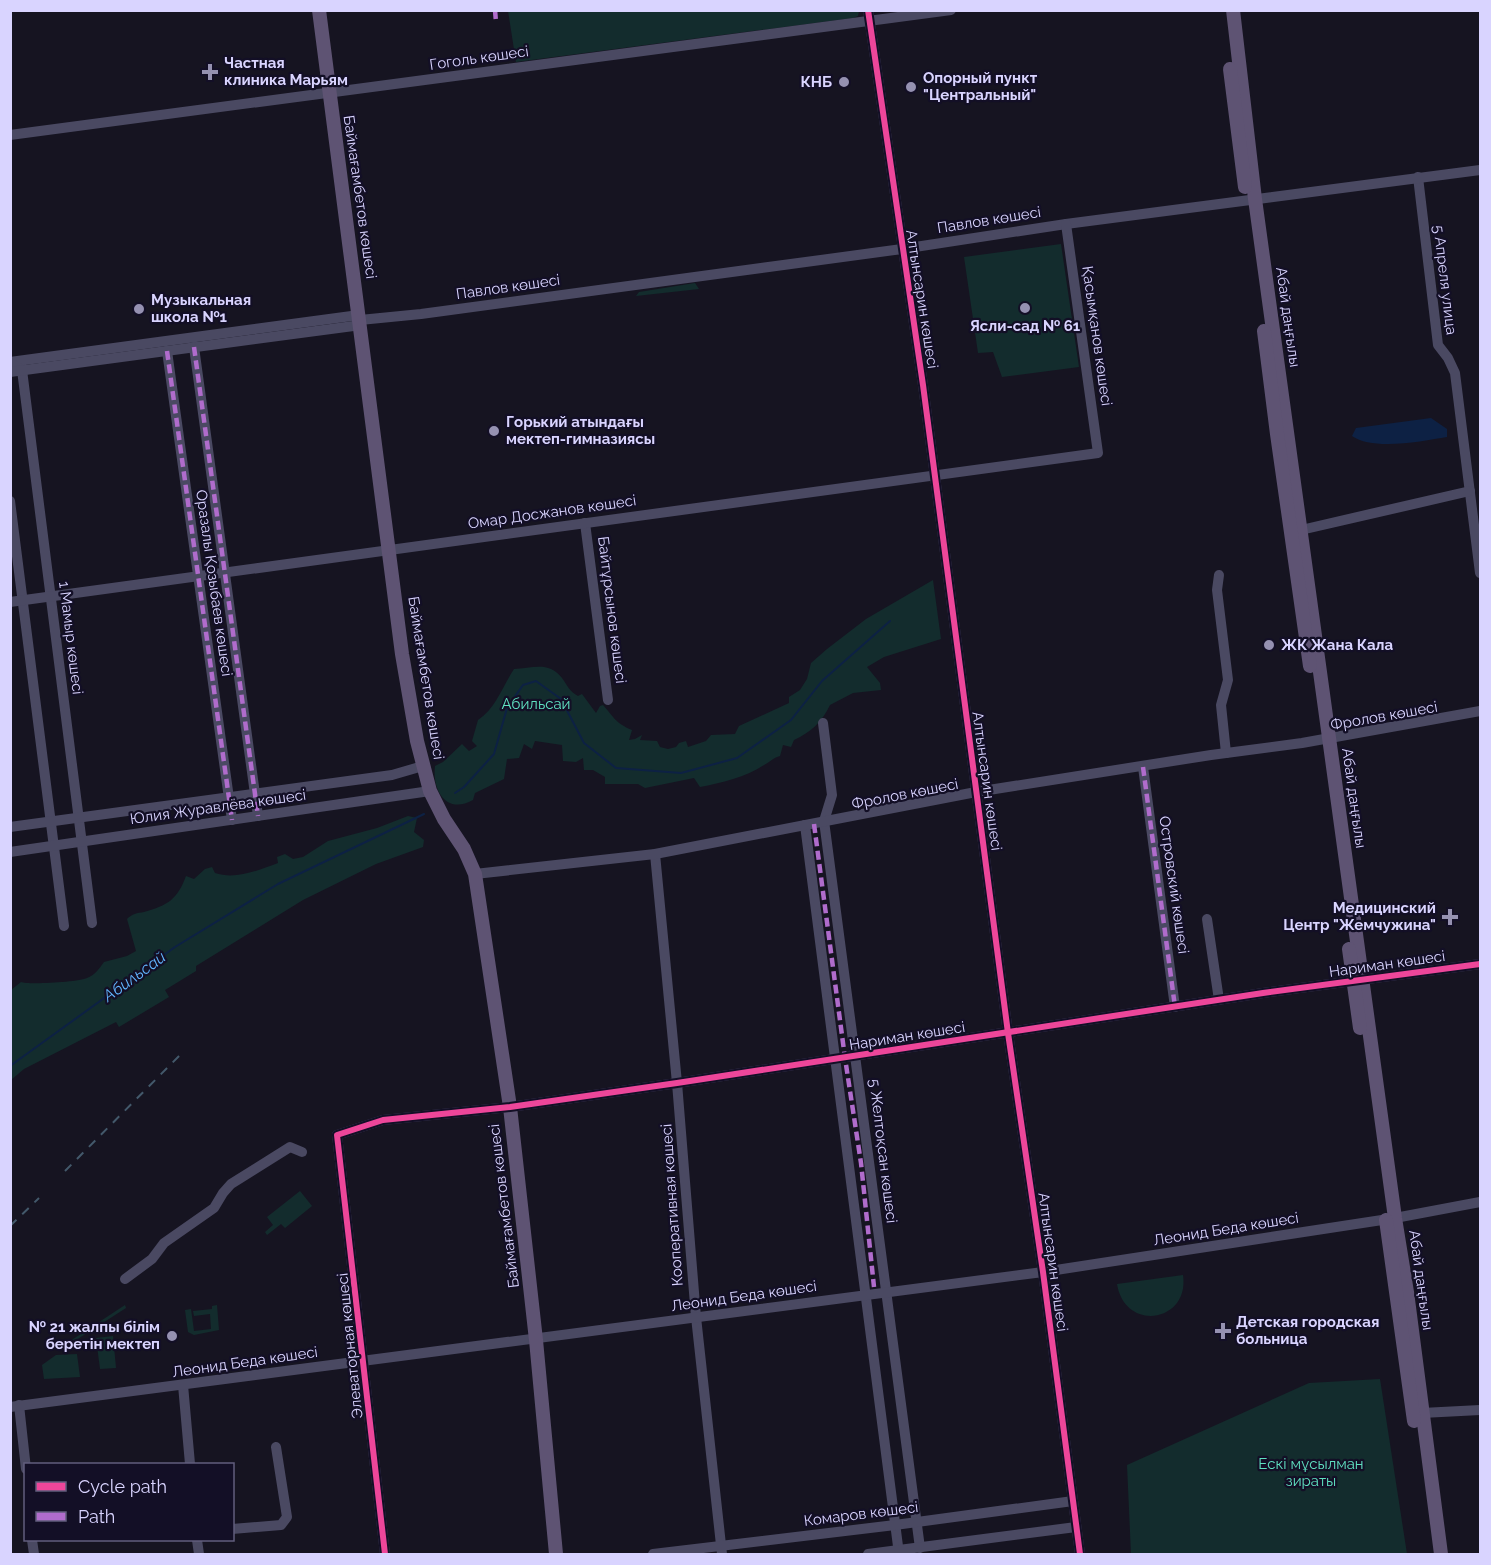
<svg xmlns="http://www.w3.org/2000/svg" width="1491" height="1565" font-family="Raleway,sans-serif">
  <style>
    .green { fill: #132c2d }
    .water { fill: #0d2144 }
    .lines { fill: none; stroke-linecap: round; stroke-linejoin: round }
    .stream { stroke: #0d2144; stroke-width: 2 }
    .minor { stroke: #4a4962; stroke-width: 10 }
    .major { stroke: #5e5373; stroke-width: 14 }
    .rail { stroke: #43596b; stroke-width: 2; stroke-dasharray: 9 8; stroke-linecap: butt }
    .quiet { stroke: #b06ccc; stroke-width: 4.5; stroke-dasharray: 9 4.5; stroke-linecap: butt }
    .cycleway-casing { stroke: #130f26; stroke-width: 10 }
    .cycleway { stroke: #ed469a; stroke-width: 6 }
    .poi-dot { fill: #9591b1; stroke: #130f26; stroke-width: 2 }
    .labels { text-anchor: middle; stroke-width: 4.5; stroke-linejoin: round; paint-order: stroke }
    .street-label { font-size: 15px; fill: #d9d4ff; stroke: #130f26 }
    .poi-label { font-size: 15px; font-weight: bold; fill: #d9d4ff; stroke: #130f26; text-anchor: start }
    .park-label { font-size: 15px; fill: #5fe0c0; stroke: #130f26 }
    .water-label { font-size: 16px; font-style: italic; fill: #62b6ff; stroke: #130f26 }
  </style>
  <rect width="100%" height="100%" fill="#161421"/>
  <g class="green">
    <polygon points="508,11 859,11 858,16 853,18 516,62"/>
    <polygon points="1061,244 1079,367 1002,377 993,352 978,353 964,257"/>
    <polygon points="695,283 699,289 636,296 639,292"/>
    <path d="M933,580L941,639L884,657L867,667L880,683L881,690L853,693L830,705C822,722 811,732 794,740L791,747L783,745L780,756C773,758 770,762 764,765C746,777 721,783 700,787L694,778L645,788L638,784H605V777L593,770H584L583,758L576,762L563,761L562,745L535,741L532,749L524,744L519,758L507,759L504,779L475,793L473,800C446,815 432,790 435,766L443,762L462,744L469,751L477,746L472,741L478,720C496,708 502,687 514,669C533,668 549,661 562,678C567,685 570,692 578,696L582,694L596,713L600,706L603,705C614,717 615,723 632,730L629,740L635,739L642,735L640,740L657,741L660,747L668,749L676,747L679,743L686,741L688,747L706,741L711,735L735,734L739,726L789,703V697L800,690L807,679L811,663L827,649L866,619Z"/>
    <path d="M408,816L417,818L414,832L424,840L423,847L376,864L303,900L196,966V971L165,990L169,997L119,1027L116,1022L24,1069L11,1080V990L21,982C28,985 79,982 87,978C95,975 99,969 104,962L127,956L136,951L127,919C132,914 137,913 144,912C168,905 177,900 186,876L194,879L205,869L212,867L215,873C236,880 259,870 278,863L277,857L285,854L293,859L303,857L328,841L377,828Z"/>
    <polygon points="300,1191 312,1206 285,1228 281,1224 267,1235 265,1232 273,1225 267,1217"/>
    <path d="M1183,1275C1190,1322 1125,1333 1117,1284Z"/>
    <polygon points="125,1305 126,1308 59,1351 58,1349"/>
    <polygon points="217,1305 219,1330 194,1335 188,1332 185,1310 191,1309 194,1331 211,1329 210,1314 194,1316 193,1311 212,1309 212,1306"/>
    <polygon points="113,1336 116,1368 100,1369 96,1338"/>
    <polygon points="77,1354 80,1377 44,1379 42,1365 56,1355"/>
    <polygon points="1380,1379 1407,1554 1131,1554 1127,1465 1309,1383"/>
  </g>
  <path class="water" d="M1431,418L1447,429V437C1423,441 1373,451 1352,436L1356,428Z"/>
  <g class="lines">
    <g class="stream">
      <polyline points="455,793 464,787 494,754 507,708 523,685 536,681 561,699 584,743 616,768 681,773 737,758 791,720 822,681 890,621"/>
      <polyline points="10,1066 175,947 278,884 424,814"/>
    </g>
    <g class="minor">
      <polyline points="868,10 923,385 1008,1033 1043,1272 1080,1554"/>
      <polyline points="10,135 951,10"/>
      <polyline points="1418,177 1438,345 1448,358 1455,373 1480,573"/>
      <polyline points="360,320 421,314 902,249 1066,224 1480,170"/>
      <polyline points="194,347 258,816"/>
      <polyline points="167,351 232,820"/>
      <polyline points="10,362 359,315"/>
      <polyline points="10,363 22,370 92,923"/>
      <polyline points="10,372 361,325"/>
      <polyline points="10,501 64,926"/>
      <polyline points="585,523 608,700"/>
      <polyline points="1301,530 1470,491"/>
      <polyline points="1219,575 1217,590 1228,680 1221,705 1226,753"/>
      <polyline points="10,602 1098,453 1066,224"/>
      <polyline points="823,723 832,795 824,821 920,1548"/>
      <polyline points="1143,767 1175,1007"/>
      <polyline points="805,825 899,1554"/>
      <polyline points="10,827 392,775 423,766"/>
      <polyline points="10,852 430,791"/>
      <polyline points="655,854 677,1083 696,1317 722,1554"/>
      <polyline points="475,874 655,854 976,792 1211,755 1302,743 1480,711"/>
      <polyline points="1207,919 1219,1000"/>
      <polyline points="125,1279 152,1259 164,1243 214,1208 223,1193 231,1184 290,1147 302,1152"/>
      <polyline points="183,1385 190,1464"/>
      <polyline points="19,1405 26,1469"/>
      <polyline points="10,1407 1043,1272 1395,1218 1480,1202"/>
      <polyline points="1422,1413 1480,1410"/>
      <polyline points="232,1529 281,1525 287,1517 276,1447"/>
      <polyline points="32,1540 34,1554"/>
      <polyline points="197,1540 199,1554"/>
      <polyline points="385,1554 337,1135 383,1120 510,1107 677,1083 1263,993 1480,964"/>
      <polyline points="653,1554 895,1525 1073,1501"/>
      <polyline points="868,1554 1076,1527"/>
    </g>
    <g class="major">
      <polyline points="319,10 402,654 417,741 430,791 444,819 464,849 475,874 510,1107 536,1340 556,1554"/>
      <polyline points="1233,10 1255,199 1395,1218 1407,1292 1441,1554"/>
      <polyline points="1230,69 1245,187"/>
      <polyline points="1264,331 1277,434 1310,666"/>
      <polyline points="1349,949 1360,1028"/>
      <polyline points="1386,1220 1414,1421"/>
    </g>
    <g class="rail">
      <polyline points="65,1171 180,1055"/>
      <polyline points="10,1226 39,1198"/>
    </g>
    <g class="quiet">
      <polyline points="495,10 496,22"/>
      <polyline points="194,347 258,816"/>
      <polyline points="167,351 232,820"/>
      <polyline points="1143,767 1175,1007"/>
      <polyline points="814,824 845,1058 861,1163 874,1287"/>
    </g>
    <defs>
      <g id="cycleway">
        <polyline points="868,10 923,385 1008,1033 1043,1272 1080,1554"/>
        <polyline points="385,1554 337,1135 383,1120 510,1107 677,1083 1263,993 1480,964"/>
      </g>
    </defs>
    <use href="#cycleway" class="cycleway-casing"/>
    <use href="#cycleway" class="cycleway"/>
  </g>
  <g class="poi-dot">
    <path d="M207 63h6v6h6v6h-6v6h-6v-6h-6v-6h6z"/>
    <circle cx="844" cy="82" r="6"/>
    <circle cx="911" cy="87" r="6"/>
    <circle cx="1025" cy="308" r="6"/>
    <circle cx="139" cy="309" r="6"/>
    <circle cx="494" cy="431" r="6"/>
    <circle cx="1269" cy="645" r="6"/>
    <path d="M1447 908h6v6h6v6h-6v6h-6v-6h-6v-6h6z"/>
    <path d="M1220 1322h6v6h6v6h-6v6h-6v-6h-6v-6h6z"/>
    <circle cx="172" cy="1336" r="6"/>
  </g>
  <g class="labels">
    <g class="street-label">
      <text transform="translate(479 58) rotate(-8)" y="5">Гоголь көшесі</text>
      <text transform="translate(360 197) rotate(82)" y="5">Баймағамбетов көшесі</text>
      <text transform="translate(989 220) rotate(-9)" y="5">Павлов көшесі</text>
      <text transform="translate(1445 280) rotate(83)" y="5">5 Апреля улица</text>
      <text transform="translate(508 287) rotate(-8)" y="5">Павлов көшесі</text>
      <text transform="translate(922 299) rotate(81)" y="5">Алтынсарин көшесі</text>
      <text transform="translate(1288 317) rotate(82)" y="5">Абай даңғылы</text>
      <text transform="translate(1097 336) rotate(82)" y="5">Қасымқанов көшесі</text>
      <text transform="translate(552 512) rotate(-8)" y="5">Омар Досжанов көшесі</text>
      <text transform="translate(214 583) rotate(82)" y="5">Оразалы Қозыбаев көшесі</text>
      <text transform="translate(612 610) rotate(83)" y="5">Байтұрсынов көшесі</text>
      <text transform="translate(71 638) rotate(83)" y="5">1 Мамыр көшесі</text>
      <text transform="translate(426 678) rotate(81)" y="5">Баймағамбетов көшесі</text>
      <text transform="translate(1384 716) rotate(-10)" y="5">Фролов көшесі</text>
      <text transform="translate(987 781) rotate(82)" y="5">Алтынсарин көшесі</text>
      <text transform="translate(905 794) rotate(-11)" y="5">Фролов көшесі</text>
      <text transform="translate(1354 798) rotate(82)" y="5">Абай даңғылы</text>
      <text transform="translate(218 807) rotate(-8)" y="5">Юлия Журавлёва көшесі</text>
      <text transform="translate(1174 885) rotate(82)" y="5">Островский көшесі</text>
      <text transform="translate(1387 964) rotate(-8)" y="5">Нариман көшесі</text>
      <text transform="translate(907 1036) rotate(-9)" y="5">Нариман көшесі</text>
      <text transform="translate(883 1151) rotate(83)" y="5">5 Желтоқсан көшесі</text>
      <text transform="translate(672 1205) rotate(-94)" y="5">Кооперативная көшесі</text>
      <text transform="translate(504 1206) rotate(-97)" y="5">Баймағамбетов көшесі</text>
      <text transform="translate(1226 1229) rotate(-9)" y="5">Леонид Беда көшесі</text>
      <text transform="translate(1053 1262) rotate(82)" y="5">Алтынсарин көшесі</text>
      <text transform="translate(1421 1280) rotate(82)" y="5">Абай даңғылы</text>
      <text transform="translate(744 1296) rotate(-8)" y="5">Леонид Беда көшесі</text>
      <text transform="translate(350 1346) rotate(-96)" y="5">Элеваторная көшесі</text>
      <text transform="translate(245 1362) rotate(-8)" y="5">Леонид Беда көшесі</text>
      <text transform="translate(861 1514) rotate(-7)" y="5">Комаров көшесі</text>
    </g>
    <g class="poi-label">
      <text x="224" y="68">Частная<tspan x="224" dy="17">клиника Марьям</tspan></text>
      <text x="923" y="83">Опорный пункт<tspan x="923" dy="17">"Центральный"</tspan></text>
      <text x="832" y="87" text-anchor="end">КНБ</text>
      <text x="151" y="305">Музыкальная<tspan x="151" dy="17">школа №1</tspan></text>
      <text x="1025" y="331" text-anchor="middle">Ясли-сад № 61</text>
      <text x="506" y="427">Горький атындағы<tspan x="506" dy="17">мектеп-гимназиясы</tspan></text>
      <text x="1281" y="650">ЖК Жана Кала</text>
      <text x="1436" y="913" text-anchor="end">Медицинский<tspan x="1436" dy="17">Центр "Жемчужина"</tspan></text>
      <text x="1236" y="1327">Детская городская<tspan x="1236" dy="17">больница</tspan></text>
      <text x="160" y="1332" text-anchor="end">№ 21 жалпы білім<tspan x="160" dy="17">беретін мектеп</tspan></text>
    </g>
    <g class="park-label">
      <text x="536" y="709">Абильсай</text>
      <text x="1311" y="1469">Ескі мұсылман<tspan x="1311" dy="17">зираты</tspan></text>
    </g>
    <g class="water-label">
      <text transform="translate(134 976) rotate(-36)" y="6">Абильсай</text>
    </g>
  </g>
  <rect width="1491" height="1565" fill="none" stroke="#d9d4ff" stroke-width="24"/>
  <rect x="24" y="1463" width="210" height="78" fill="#130f26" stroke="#625e7d" stroke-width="1.5"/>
  <rect x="36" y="1482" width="30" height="9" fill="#ed469a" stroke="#625e7d" stroke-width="1.5"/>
  <text x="78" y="1493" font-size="18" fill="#d9d4ff">Cycle path</text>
  <rect x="36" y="1512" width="30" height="9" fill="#b06ccc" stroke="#625e7d" stroke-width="1.5"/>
  <text x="78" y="1523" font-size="18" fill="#d9d4ff">Path</text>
</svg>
